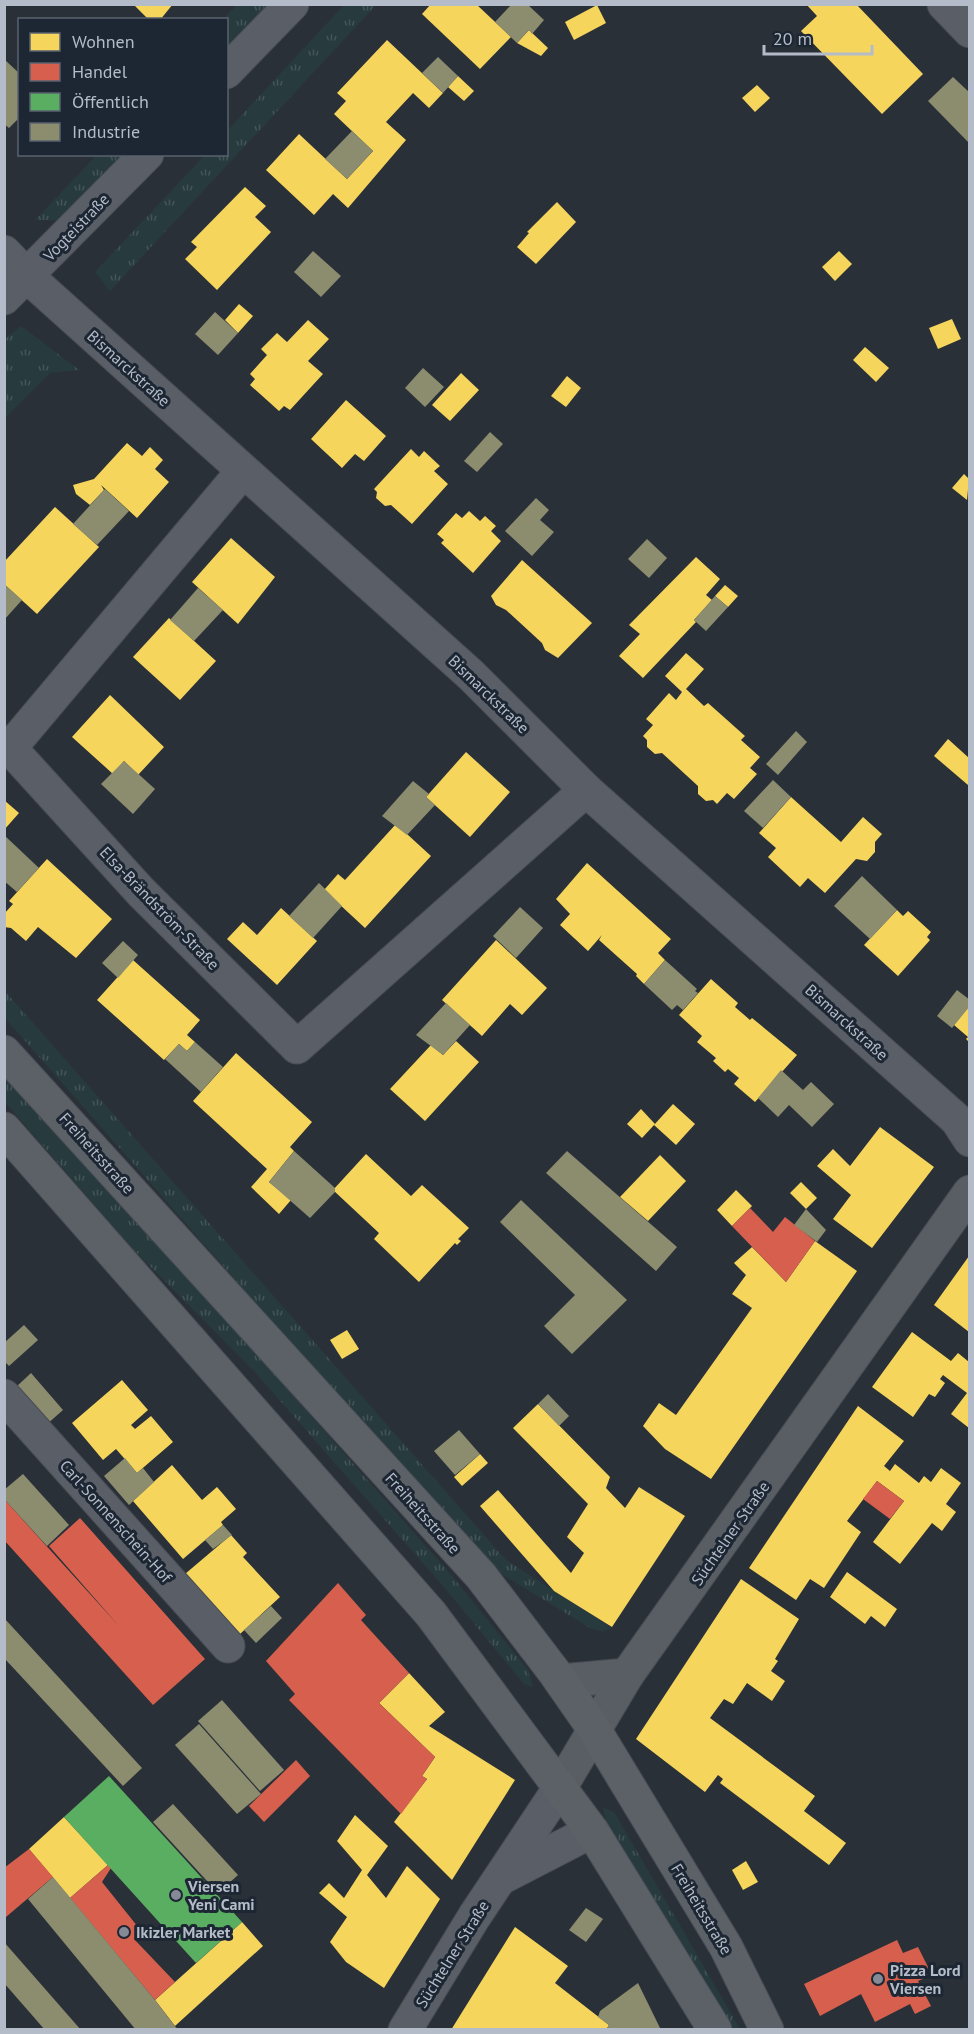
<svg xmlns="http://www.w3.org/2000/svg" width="974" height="2034" font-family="'PT Sans',sans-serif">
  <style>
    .grass { fill: url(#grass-tufts) }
    .homes { fill: #f6d55c }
    .shops { fill: #d6604d }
    .public { fill: #5aae61 }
    .industry { fill: #8c8c6e }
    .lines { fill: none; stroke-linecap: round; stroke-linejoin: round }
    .street-casing { stroke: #484c53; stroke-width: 35 }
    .secondary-casing { stroke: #484c53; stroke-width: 35 }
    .primary-casing { stroke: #484c55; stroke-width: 35 }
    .street { stroke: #5a5e66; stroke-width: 33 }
    .secondary { stroke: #595d64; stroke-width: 33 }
    .primary { stroke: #5c6168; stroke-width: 33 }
    .poi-dot { fill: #848b96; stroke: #1d2633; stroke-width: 2 }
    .labels { text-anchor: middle; stroke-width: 6; stroke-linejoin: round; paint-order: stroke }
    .street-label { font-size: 16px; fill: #b4bcc9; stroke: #1d2633 }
    .poi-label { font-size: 16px; font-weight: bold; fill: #b4bcc9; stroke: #1d2633; text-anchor: start }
  </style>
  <defs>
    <pattern id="grass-tufts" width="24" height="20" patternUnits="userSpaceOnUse" patternTransform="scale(1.5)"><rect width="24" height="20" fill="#273a3e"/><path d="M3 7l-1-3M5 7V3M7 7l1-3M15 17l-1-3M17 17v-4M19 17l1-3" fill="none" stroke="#445559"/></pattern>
  </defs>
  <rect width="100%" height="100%" fill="#2a3038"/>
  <g class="grass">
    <polygon points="237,5 266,5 227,47 226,20 223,19"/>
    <polygon points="344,5 376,5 110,291 95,272 205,155 226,154 227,131"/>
    <polygon points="97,155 125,155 64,220 35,220"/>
    <polygon points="21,326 79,370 50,373 5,418 5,339"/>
    <polygon points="4,990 506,1560 612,1628 603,1631 592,1629 503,1575 470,1546 5,1018"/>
    <polygon points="4,1067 453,1577 528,1670 533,1687 524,1684 444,1587 254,1371 133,1249 5,1102"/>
    <polygon points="603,1808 614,1812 740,2029 728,2029 675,1935 607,1823"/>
  </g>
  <g class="homes">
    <polygon points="133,4 173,4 160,20 149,20"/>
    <polygon points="431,4 476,4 511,37 480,69 422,14"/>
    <polygon points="806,4 856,4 923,74 882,114 801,31 817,16"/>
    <polygon points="597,5 606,23 574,40 565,22"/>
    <polygon points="529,30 548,48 541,56 517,43"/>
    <polygon points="387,40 443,93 429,108 413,93 386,122 406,140 348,208 333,194 314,215 266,170 299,134 347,179 373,151 334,114 346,101 337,93"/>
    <polygon points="458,76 474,91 464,101 448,87"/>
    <polygon points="757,85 770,98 755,112 742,98"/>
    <polygon points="245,187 266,206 255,217 271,232 217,290 185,259 197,247 191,242"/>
    <polygon points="557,202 576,222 536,264 517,247 529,233 527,232"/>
    <polygon points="839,251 852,264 835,281 822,267"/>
    <polygon points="239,304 253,316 238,333 225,320"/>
    <polygon points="952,319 961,339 938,349 929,328"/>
    <polygon points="308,320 329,339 308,361 323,374 290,410 284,406 279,411 250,385 255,379 250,374 267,355 261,349 277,333 287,342"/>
    <polygon points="865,347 889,368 876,382 853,360"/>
    <polygon points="461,373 479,390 450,421 432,405"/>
    <polygon points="567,376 581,388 566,407 551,396"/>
    <polygon points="346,400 386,436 364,461 355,454 342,468 311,439"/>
    <polygon points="127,443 142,456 150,447 163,460 155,469 169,482 137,518 101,485 104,490 90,505 76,494 73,485 94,479"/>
    <polygon points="411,449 419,457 424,451 440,466 434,471 448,484 412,524 391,505 385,506 376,498 377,492 374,489"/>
    <polygon points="964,474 969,479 967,500 952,488"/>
    <polygon points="55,507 99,547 37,614 4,584 4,562"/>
    <polygon points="469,511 480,521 485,516 496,526 491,531 501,541 473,573 441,543 444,540 437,534 456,513 462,518"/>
    <polygon points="231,538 275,577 238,624 192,582"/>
    <polygon points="696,557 720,579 706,595 712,600 694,620 696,622 643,678 619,656 640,634 629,625"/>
    <polygon points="522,560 592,623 558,658 545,650 542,643 506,610 496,605 491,596"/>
    <polygon points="725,585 738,596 728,607 715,596"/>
    <polygon points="169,618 216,661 180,700 133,657"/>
    <polygon points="686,653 704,669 686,689 704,706 708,703 726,719 745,736 741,740 760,757 750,768 757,774 734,799 727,793 717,804 713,800 706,801 698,794 698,786 662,753 655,754 647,747 647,740 643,736 653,725 646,719 669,693 676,700 682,692 665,676"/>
    <polygon points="110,695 164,747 138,775 124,761 113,774 72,737"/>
    <polygon points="948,739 969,758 968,785 934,756"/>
    <polygon points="466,752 510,792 470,837 426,797"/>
    <polygon points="791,797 841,842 863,817 882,834 875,842 875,852 867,861 856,859 825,893 808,878 800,887 768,857 776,848 759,833"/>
    <polygon points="4,800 19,813 4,830"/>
    <polygon points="396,824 431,856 365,928 324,890 338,874 345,880"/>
    <polygon points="47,859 112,919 76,958 38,927 26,941 11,928 4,927 4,914 13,904 9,901"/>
    <polygon points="587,863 671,939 658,953 665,960 644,984 636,976 637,974 599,940 602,935 588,951 560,925 570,914 556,899"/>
    <polygon points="281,908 317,941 277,985 227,939 243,922 257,935"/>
    <polygon points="897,910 903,916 908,911 931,932 927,937 930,940 898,976 864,945"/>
    <polygon points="496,940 547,988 522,1015 510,1004 482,1036 442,1000"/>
    <polygon points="133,960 200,1020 187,1035 195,1042 187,1051 179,1044 164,1060 97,1000"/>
    <polygon points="711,979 738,1003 735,1007 750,1020 752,1018 797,1055 755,1102 734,1084 739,1078 728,1069 725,1072 713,1061 716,1058 697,1042 702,1036 679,1015"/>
    <polygon points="968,1007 969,1008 969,1042 966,1039 968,1037 954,1025"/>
    <polygon points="456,1041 479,1062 425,1121 390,1089 431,1045 443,1055"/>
    <polygon points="236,1053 312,1122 290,1147 294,1151 269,1182 291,1200 279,1214 251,1187 267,1169 193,1101"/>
    <polygon points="673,1104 695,1124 676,1145 654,1125"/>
    <polygon points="641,1109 655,1124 642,1138 627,1124"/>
    <polygon points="880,1127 934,1167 872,1248 833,1219 851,1195 817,1166 833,1149 850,1166"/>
    <polygon points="366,1154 411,1196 422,1185 469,1228 458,1239 461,1241 457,1245 455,1243 419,1282 374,1239 379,1233 333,1190"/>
    <polygon points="660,1155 686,1181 648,1221 620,1197"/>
    <polygon points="801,1182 817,1198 806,1209 790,1193"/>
    <polygon points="736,1190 752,1206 732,1226 717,1210"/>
    <polygon points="815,1241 857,1271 711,1479 665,1449 643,1426 659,1403 676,1415 752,1308 732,1294 746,1275 734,1263 752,1247 786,1282"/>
    <polygon points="969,1256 969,1332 934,1305"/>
    <polygon points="347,1330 359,1349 342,1359 330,1340"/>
    <polygon points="912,1332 951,1361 958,1353 969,1362 969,1428 951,1414 967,1393 943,1375 940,1379 945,1383 935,1397 929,1394 913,1417 872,1387"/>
    <polygon points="122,1380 148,1410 131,1425 135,1429 151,1416 173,1442 137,1473 116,1449 103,1460 72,1423"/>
    <polygon points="538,1404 610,1477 606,1488 625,1508 639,1487 685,1516 612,1627 554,1591 480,1506 498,1490 571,1573 584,1553 567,1537 588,1504 513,1428"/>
    <polygon points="858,1406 904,1441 884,1466 890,1471 895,1464 919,1483 924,1476 931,1482 941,1468 961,1483 946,1504 956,1512 942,1531 932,1523 900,1564 873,1542 904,1501 877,1481 847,1521 861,1532 824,1588 810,1579 796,1600 749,1568"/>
    <polygon points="480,1454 488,1463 462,1486 454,1477"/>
    <polygon points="172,1465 202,1500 217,1487 236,1509 221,1522 223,1525 183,1559 133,1501"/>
    <polygon points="231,1535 247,1553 243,1557 280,1597 240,1634 185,1574"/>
    <polygon points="847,1572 897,1609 885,1627 871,1616 865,1624 830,1597"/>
    <polygon points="741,1579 799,1619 775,1659 778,1661 771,1671 785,1681 772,1701 747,1683 733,1704 724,1699 710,1718 815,1796 804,1811 846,1843 829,1865 720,1783 723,1779 718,1775 705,1792 636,1739"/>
    <polygon points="409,1673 445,1712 429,1726 515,1780 452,1880 394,1822 427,1779 422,1776 435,1757 379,1703"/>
    <polygon points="355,1815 388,1846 367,1875 386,1898 407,1866 440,1899 384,1988 346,1962 330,1942 347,1917 319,1893 329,1883 344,1898 362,1870 337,1841"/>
    <polygon points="64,1817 108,1865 70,1898 29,1849"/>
    <polygon points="746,1861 758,1882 743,1890 732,1870"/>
    <polygon points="242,1922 263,1946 175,2026 155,2000"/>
    <polygon points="515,1927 568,1966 555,1983 609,2025 606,2030 451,2030"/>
  </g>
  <g class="shops">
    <polygon points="750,1208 773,1232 785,1217 815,1241 786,1282 732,1226"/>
    <polygon points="877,1481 904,1501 890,1519 863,1499"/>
    <polygon points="4,1499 118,1625 49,1546 80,1518 205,1659 153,1705 4,1540"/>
    <polygon points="338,1583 366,1615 361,1620 409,1673 379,1703 435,1757 422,1776 427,1779 401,1814 289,1700 295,1694 266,1661"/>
    <polygon points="296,1760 310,1776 264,1822 249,1806"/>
    <polygon points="29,1849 53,1877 6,1917 4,1868"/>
    <polygon points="108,1865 111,1868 102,1882 142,1932 134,1939 175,1982 155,2000 70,1898"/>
    <polygon points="897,1940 903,1953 918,1947 932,1975 918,1981 931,2006 915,2014 910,2004 875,2022 861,1994 820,2016 804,1984"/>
  </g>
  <polygon class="public" points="109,1776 242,1922 196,1963 64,1817"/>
  <g class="industry">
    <polygon points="512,4 527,4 544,20 532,34 529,30 517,43 495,22"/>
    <polygon points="438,57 458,76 443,93 422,73"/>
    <polygon points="4,59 20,74 20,117 9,128 4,124"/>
    <polygon points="953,77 970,93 970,144 928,101"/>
    <polygon points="352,131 373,151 347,179 325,159"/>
    <polygon points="313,251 341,276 321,297 294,272"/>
    <polygon points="215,312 238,333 218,355 195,334"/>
    <polygon points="423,368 444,387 425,407 405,388"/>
    <polygon points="490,432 503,444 477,472 464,461"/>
    <polygon points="105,489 129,511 97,545 73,524"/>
    <polygon points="536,498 549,510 540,520 554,532 532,556 505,531"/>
    <polygon points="647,539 667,558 649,578 628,559"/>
    <polygon points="4,584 22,600 4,620"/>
    <polygon points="198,588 223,610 194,641 170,620"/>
    <polygon points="715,596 728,607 706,631 694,620"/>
    <polygon points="796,731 807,742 778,775 766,764"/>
    <polygon points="124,761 155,789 133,814 101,784"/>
    <polygon points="773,780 791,797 763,828 744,811"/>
    <polygon points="413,781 429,794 426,797 435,805 407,835 382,816"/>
    <polygon points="4,835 39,868 17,892 4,881"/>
    <polygon points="862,876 897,910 870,939 834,906"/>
    <polygon points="319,883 342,906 313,938 289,916"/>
    <polygon points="520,907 543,928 516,958 493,936"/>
    <polygon points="123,941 138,955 118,978 102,963"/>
    <polygon points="665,960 697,989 695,991 698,993 683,1010 677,1005 672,1010 644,984"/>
    <polygon points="957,990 970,1000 970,1006 952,1028 937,1016"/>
    <polygon points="446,1003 470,1025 443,1055 416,1035"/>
    <polygon points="195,1042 223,1067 201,1092 165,1059 179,1044 187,1051"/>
    <polygon points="781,1070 803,1090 811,1082 834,1104 812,1127 789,1105 778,1117 758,1098"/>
    <polygon points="294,1151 335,1188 335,1192 310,1218 269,1182"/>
    <polygon points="567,1151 677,1247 656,1271 546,1173"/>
    <polygon points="521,1200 627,1300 572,1354 544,1326 575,1295 500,1222"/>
    <polygon points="806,1209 826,1230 817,1242 794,1225"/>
    <polygon points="24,1325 38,1340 9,1366 4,1361 4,1343"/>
    <polygon points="31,1373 63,1410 46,1425 15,1388"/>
    <polygon points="548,1394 569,1416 559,1426 538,1404"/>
    <polygon points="459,1430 480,1454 455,1475 434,1451"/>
    <polygon points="125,1458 137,1473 143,1468 154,1482 129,1505 104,1476"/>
    <polygon points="23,1474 69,1525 47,1546 4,1499 4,1490"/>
    <polygon points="223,1525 232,1535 213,1549 205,1540"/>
    <polygon points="271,1606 282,1618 256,1643 244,1630"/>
    <polygon points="5,1619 142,1768 123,1786 5,1659"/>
    <polygon points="222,1700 284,1770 260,1791 198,1721"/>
    <polygon points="199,1724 261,1794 237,1814 175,1745"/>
    <polygon points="173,1804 238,1875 218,1893 153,1822"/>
    <polygon points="53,1877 155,2000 178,2030 136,2030 28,1899"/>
    <polygon points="586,1908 603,1919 586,1942 569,1930"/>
    <polygon points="4,1942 81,2030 45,2030 4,1983"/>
    <polygon points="638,1983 661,2030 606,2030 609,2025 598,2017 600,2011"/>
  </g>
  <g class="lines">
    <defs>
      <g id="street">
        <polyline points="944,4 970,31"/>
        <polyline points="226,72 292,4"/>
        <polyline points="4,252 28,277 471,675 586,790 957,1120 970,1140"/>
        <polyline points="4,298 147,154"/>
        <polyline points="243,471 10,748 141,892 297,1047 586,790"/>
        <polyline points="4,1396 228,1646"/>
        <polyline points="501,1878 592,1831"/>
        <polyline points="405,2030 474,1917 561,1786"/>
      </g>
      <g id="secondary">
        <polyline points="561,1681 627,1675"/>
        <polyline points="561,1786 627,1675 970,1192"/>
      </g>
      <g id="primary">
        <polyline points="4,1052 481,1576 555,1673 594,1729 726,1947 767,2030"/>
        <polyline points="4,1129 431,1614 592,1831 715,2030"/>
      </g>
    </defs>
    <use href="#street" class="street-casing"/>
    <use href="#secondary" class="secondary-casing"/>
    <use href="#primary" class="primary-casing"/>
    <use href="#street" class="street"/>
    <use href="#secondary" class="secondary"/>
    <use href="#primary" class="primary"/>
  </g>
  <g class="poi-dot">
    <circle cx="176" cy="1895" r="6"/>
    <circle cx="124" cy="1932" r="6"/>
    <circle cx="878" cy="1979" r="6"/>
  </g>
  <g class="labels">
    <g class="street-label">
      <text transform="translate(76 227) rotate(-46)" y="6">Vogteistraße</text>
      <text transform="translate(129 368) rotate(42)" y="6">Bismarckstraße</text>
      <text transform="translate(489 694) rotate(44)" y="6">Bismarckstraße</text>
      <text transform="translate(160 908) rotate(46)" y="6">Elsa-Brändström-Straße</text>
      <text transform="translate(847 1022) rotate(42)" y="6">Bismarckstraße</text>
      <text transform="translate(97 1153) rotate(48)" y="6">Freiheitsstraße</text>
      <text transform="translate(423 1513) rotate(48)" y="6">Freiheitsstraße</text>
      <text transform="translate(116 1521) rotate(48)" y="6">Carl-Sonnenschein-Hof</text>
      <text transform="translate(730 1533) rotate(-55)" y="6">Süchtelner Straße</text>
      <text transform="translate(702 1909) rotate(59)" y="6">Freiheitsstraße</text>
      <text transform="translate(452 1954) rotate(-58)" y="6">Süchtelner Straße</text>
    </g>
    <g class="poi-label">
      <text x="188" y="1892">Viersen<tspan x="188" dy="18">Yeni Cami</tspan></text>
      <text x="136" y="1938">Ikizler Market</text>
      <text x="890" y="1976">Pizza Lord<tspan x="890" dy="18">Viersen</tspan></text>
    </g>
  </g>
  <rect width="974" height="2034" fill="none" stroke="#b4bcc9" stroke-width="12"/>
  <rect x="18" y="18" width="210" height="138" fill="#1d2633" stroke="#59626f" stroke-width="1.5"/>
  <rect x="30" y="33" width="30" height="18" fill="#f6d55c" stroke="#59626f" stroke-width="1.5"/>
  <text x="72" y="48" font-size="18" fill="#b4bcc9">Wohnen</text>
  <rect x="30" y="63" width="30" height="18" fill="#d6604d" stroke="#59626f" stroke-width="1.5"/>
  <text x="72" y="78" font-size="18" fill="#b4bcc9">Handel</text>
  <rect x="30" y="93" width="30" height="18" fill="#5aae61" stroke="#59626f" stroke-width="1.5"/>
  <text x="72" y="108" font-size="18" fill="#b4bcc9">Öffentlich</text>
  <rect x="30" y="123" width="30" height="18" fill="#8c8c6e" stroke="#59626f" stroke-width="1.5"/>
  <text x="72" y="138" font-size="18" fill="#b4bcc9">Industrie</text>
  <path d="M764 45v9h108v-9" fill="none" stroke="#b4bcc9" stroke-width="3"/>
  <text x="773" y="45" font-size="18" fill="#b4bcc9" stroke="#1d2633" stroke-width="4.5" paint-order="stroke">20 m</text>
</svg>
